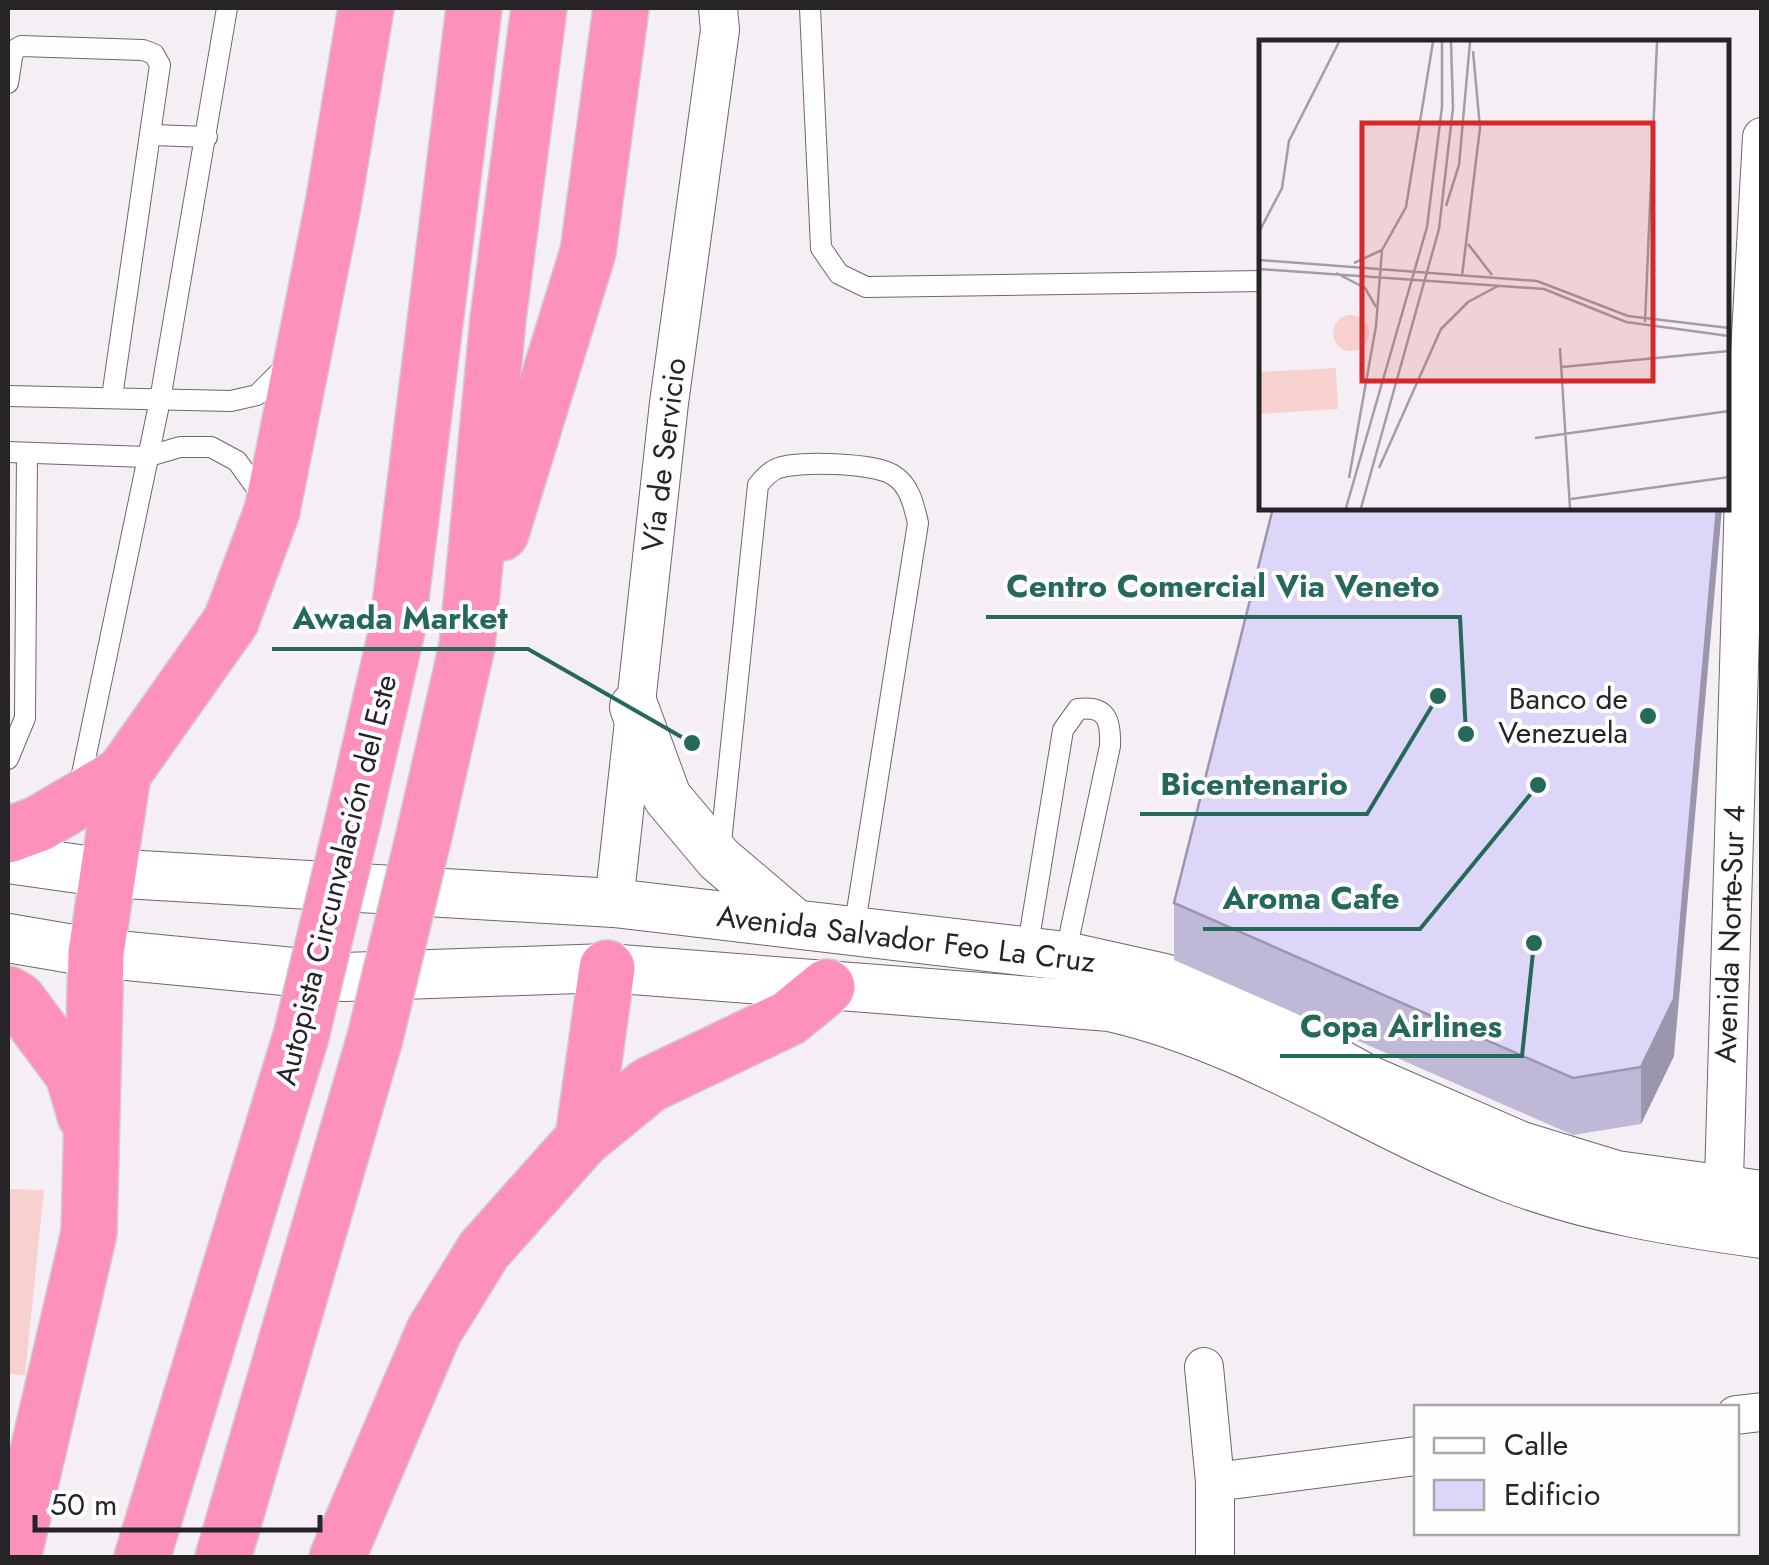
<svg xmlns="http://www.w3.org/2000/svg" width="1769" height="1565" font-family="Jost,sans-serif">
  <style>
    .green { fill: #f6d1cd }
    .lines { fill: none; stroke-linecap: round; stroke-linejoin: round }
    .service-casing { stroke: #6c676c; stroke-width: 22 }
    .minor-casing { stroke: #6c676c; stroke-width: 40 }
    .tertiary-casing { stroke: #6c676c; stroke-width: 50 }
    .motorway-casing { stroke: #cfcfcf; stroke-width: 58 }
    .service { stroke: #fff; stroke-width: 20 }
    .minor { stroke: #fff; stroke-width: 38 }
    .tertiary { stroke: #fff; stroke-width: 48 }
    .motorway { stroke: #fe90bc; stroke-width: 55 }
    .motorway-bridge-casing { stroke: #cfcfcf; stroke-width: 58; stroke-linecap: butt }
    .motorway-bridge { stroke: #fe90bc; stroke-width: 55 }
    .wall { fill: #bfb8d6 }
    .shaded-wall { fill: #9b96ae }
    .building { fill: #ded6f9; stroke: #9b96ae; stroke-width: 2.5 }
    .poi-dot { fill: #25695a; stroke: #fffeff; stroke-width: 4 }
    .labels { text-anchor: middle; stroke-width: 8; stroke-linejoin: round; paint-order: stroke }
    .street-label { font-size: 30px; fill: #272427; stroke: #fffeff }
    .poi-label { font-size: 30px; fill: #272427; stroke: #fffeff; text-anchor: end }
    .inset-road { fill: none; stroke: #a39ea3; stroke-width: 2.5 }
    .view { fill: #d62828; fill-opacity: 0.15; stroke: #d62828; stroke-width: 5 }
    .inset-edge { fill: none; stroke: #272427; stroke-width: 5 }
    .leader { fill: none; stroke: #25695a; stroke-width: 4 }
    .callout-dot { fill: #25695a; stroke: #fffeff; stroke-width: 4 }
    .callout-label { font-size: 32px; text-anchor: middle; font-weight: bold; fill: #25695a; stroke: #fffeff; stroke-width: 8; stroke-linejoin: round; paint-order: stroke }
  </style>
  <rect width="100%" height="100%" fill="#f5eff5"/>
  <polygon class="green" points="8,1189 44,1190 25,1375 8,1374"/>
  <g class="lines">
    <defs>
      <g id="service">
        <polyline points="810,8 821,248 839,274 866,287 1262,281"/>
        <polyline points="8,83 13,51 21,46 143,50 154,54 160,65 112,397"/>
        <polyline points="153,135 207,137"/>
        <polyline points="8,396 231,401 257,395 287,365"/>
        <polyline points="8,452 146,457 180,447 211,447 237,461 265,500"/>
        <polyline points="8,759 25,718 27,453"/>
        <polyline points="79,788 160,400 227,8"/>
        <path d="M720,852L758,485C763,479 769,472 776,469C795,460 876,463 893,475C910,485 914,506 918,523L854,930"/>
        <path d="M1027,951L1063,730L1078,709C1107,705 1111,721 1110,746L1065,956"/>
      </g>
      <g id="minor">
        <polyline points="614,903 669,403 720,30 718,8"/>
        <polyline points="1723,1214 1746,426 1762,137"/>
        <polyline points="1204,1367 1215,1482 1215,1558"/>
        <polyline points="1736,1415 1762,1412"/>
        <polyline points="1215,1482 1416,1456"/>
      </g>
      <g id="tertiary">
        <polyline points="634,707 667,797 719,859 793,922"/>
        <polyline points="8,859 107,873 614,903 1065,956 1164,978 1220,999 1369,1080 1521,1146 1616,1175 1762,1195"/>
        <path d="M8,938L96,953L345,977L607,968L1110,1007C1252,1039 1373,1126 1509,1178C1591,1209 1675,1222 1762,1234"/>
      </g>
      <g id="motorway">
        <polyline points="501,533 588,252 621,8"/>
        <polyline points="353,821 397,630 474,8"/>
        <polyline points="425,831 467,646 498,319 539,8"/>
        <polyline points="8,835 38,824 123,774 231,621 272,511 333,205 366,8"/>
        <polyline points="8,994 18,1000 73,1074 85,1115"/>
        <polyline points="583,1139 607,968"/>
        <polyline points="13,1558 89,1233 96,953 123,774"/>
        <polyline points="142,1558 301,1036"/>
        <polyline points="223,1558 375,1038"/>
        <polyline points="337,1558 434,1331 484,1250 583,1139 649,1085 789,1018 827,987"/>
      </g>
    </defs>
    <use href="#service" class="service-casing"/>
    <use href="#minor" class="minor-casing"/>
    <use href="#tertiary" class="tertiary-casing"/>
    <use href="#motorway" class="motorway-casing"/>
    <use href="#service" class="service"/>
    <use href="#minor" class="minor"/>
    <use href="#tertiary" class="tertiary"/>
    <use href="#motorway" class="motorway"/>
    <defs>
      <g id="motorway-bridge">
        <polyline points="301,1036 353,821"/>
        <polyline points="375,1038 425,831"/>
      </g>
    </defs>
    <use href="#motorway-bridge" class="motorway-bridge-casing"/>
    <use href="#motorway-bridge" class="motorway-bridge"/>
  </g>
  <polygon class="wall" points="1174,903 1674,1056 1641,1124 1573,1135 1174,960"/>
  <polygon class="shaded-wall" points="1717,508 1722,508 1674,1056 1641,1124 1641,1067"/>
  <polygon class="building" points="1273,508 1717,508 1674,999 1641,1067 1573,1078 1174,903"/>
  <circle class="poi-dot" cx="1648" cy="716" r="10"/>
  <g class="labels">
    <g class="street-label">
      <text transform="translate(664 455) rotate(-83)" y="10">Vía de Servicio</text>
      <text transform="translate(336 880) rotate(-76)" y="10">Autopista Circunvalación del Este</text>
      <text transform="translate(1730 934) rotate(-88)" y="10">Avenida Norte-Sur 4</text>
      <text transform="translate(906 939) rotate(7)" y="10">Avenida Salvador Feo La Cruz</text>
    </g>
    <g class="poi-label">
      <text x="1628" y="709">Banco de<tspan x="1628" dy="34">Venezuela</tspan></text>
    </g>
  </g>
  <g transform="translate(1259 40)">
    <rect width="470" height="470" fill="#f5eff5"/>
    <path d="M74 293a18 18 0 1 1 36 0a18 18 0 1 1-36 0ZM77,328L79,369L0,374V332Z" fill="#f6d1cd"/>
    <path class="inset-road" d="M187,166L200,125L211,2M0,192L23,148L30,101L80,2M209,204L233,235M0,220L278,241L369,276L470,288M95,223L123,210L147,167L174,2M0,229L285,249L367,282L470,296M77,233L106,248L117,267M203,236L221,88L214,11M386,282L398,2M301,308L311,468M303,327L470,311M276,398L470,371M120,428L182,289L209,262L239,246M90,438L117,286L123,210M312,459L470,437M87,468L168,187L183,67V2M102,468L180,189L194,68L192,2"/>
    <path class="view" d="M103,83H394V341H103Z"/>
    <rect width="470" height="470" class="inset-edge"/>
  </g>
  <path class="leader" d="M1466 734L1460 617H986M692 743L528 649H272M1438 696L1367 814H1140M1538 785L1420 929H1203M1534 943L1522 1056H1280"/>
  <g class="callout-dot">
    <circle cx="1466" cy="734" r="10"/>
    <circle cx="692" cy="743" r="10"/>
    <circle cx="1438" cy="696" r="10"/>
    <circle cx="1538" cy="785" r="10"/>
    <circle cx="1534" cy="943" r="10"/>
  </g>
  <g class="callout-label">
    <text x="1223" y="597">Centro Comercial Via Veneto</text>
    <text x="400" y="629">Awada Market</text>
    <text x="1254" y="795">Bicentenario</text>
    <text x="1311" y="909">Aroma Cafe</text>
    <text x="1401" y="1037">Copa Airlines</text>
  </g>
  <rect width="1769" height="1565" fill="none" stroke="#272427" stroke-width="20"/>
  <rect x="1414" y="1405" width="325" height="130" fill="#fffeff" stroke="#a9a7a9" stroke-width="2.5"/>
  <rect x="1434" y="1438" width="50" height="15" fill="#ffffff" stroke="#a9a7a9" stroke-width="2.5"/>
  <text x="1504" y="1455" font-size="30" fill="#272427">Calle</text>
  <rect x="1434" y="1480" width="50" height="30" fill="#ded6f9" stroke="#a9a7a9" stroke-width="2.5"/>
  <text x="1504" y="1505" font-size="30" fill="#272427">Edificio</text>
  <path d="M35 1515v15h285v-15" fill="none" stroke="#272427" stroke-width="5"/>
  <text x="50" y="1515" font-size="30" fill="#272427" stroke="#fffeff" stroke-width="8" paint-order="stroke">50 m</text>
</svg>
